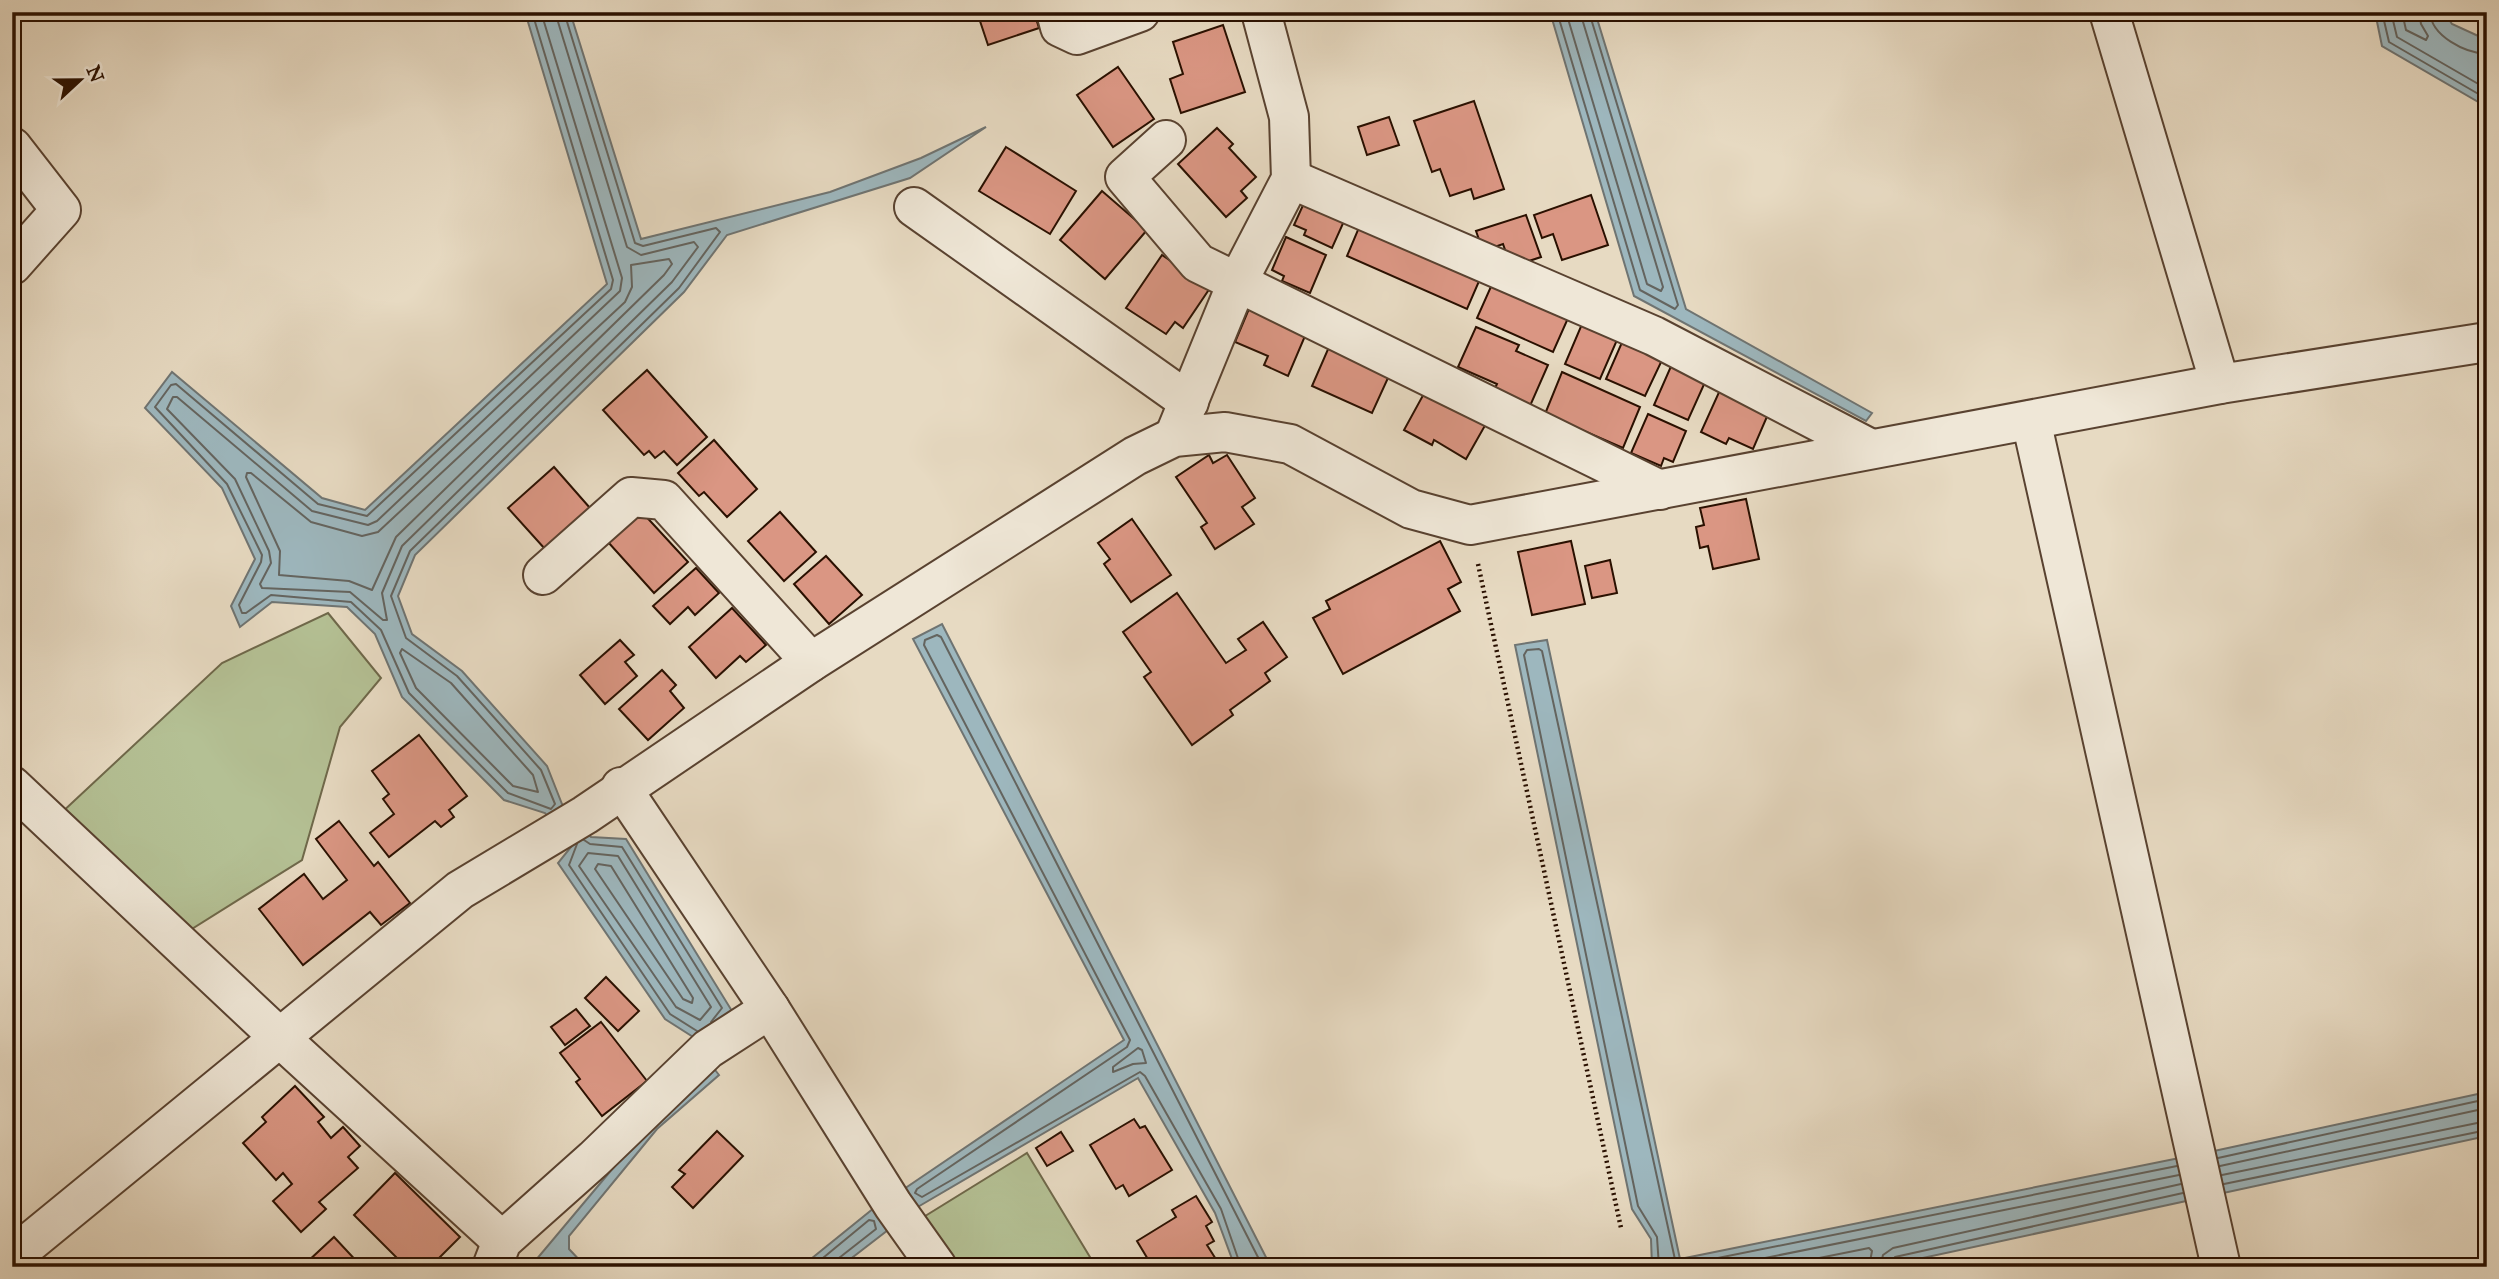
<svg xmlns="http://www.w3.org/2000/svg" width="2499" height="1279" font-family="'IM FELL Great Primer',serif">
  <style>
    .green { fill: #b4c094; stroke: #6f684a; stroke-width: 2 }
    .water { fill: #9db7be; stroke: #6f7472; stroke-width: 2 }
    .lines { fill: none; stroke-linecap: round; stroke-linejoin: round }
    .shore { stroke: #64645f; stroke-width: 2 }
    .building { fill: #da9683; stroke: #2a1000; stroke-width: 2 }
    .minor-casing { stroke: #594230; stroke-width: 42 }
    .path { stroke: #2a1000; stroke-width: 4.5; stroke-dasharray: 2 3.5; stroke-linecap: butt }
    .minor { stroke: #efe7d7; stroke-width: 38 }
  </style>
  <rect width="100%" height="100%" fill="#e7dac2"/>
  <filter id="stains"><feTurbulence type="fractalNoise" baseFrequency=".00286" numOctaves="4"/><feColorMatrix values="0 0 0 0 .2 0 0 0 0 .09 0 0 0 0 .02 0 0 0 .5 -.17"/></filter>
  <radialGradient id="worn" r=".72"><stop offset=".6" stop-color="#630" stop-opacity="0"/><stop offset="1" stop-color="#630" stop-opacity=".3"/></radialGradient>
  <g class="green">
    <polygon points="328,613 381,678 340,727 302,860 187,932 59,815 222,663"/>
    <polygon points="1027,1153 1096,1267 958,1267 922,1218"/>
  </g>
  <g class="water">
    <polygon points="525,12 570,12 641,239 830,192 921,158 986,127 910,178 727,235 684,292 415,555 398,596 412,634 462,671 547,766 562,804 591,837 626,839 732,1011 701,1042 665,1019 558,863 571,847 545,813 504,800 402,697 375,634 347,607 272,602 240,627 231,606 255,559 222,488 145,408 172,372 322,498 365,510 607,284"/>
    <polygon points="1550,12 1595,12 1686,309 1872,413 1866,421 1634,296"/>
    <polygon points="2375,12 2444,12 2452,24 2487,40 2487,107 2382,46"/>
    <polygon points="942,624 1271,1267 1235,1267 1215,1213 1138,1078 916,1208 904,1189 1124,1040 913,639"/>
    <polygon points="1547,640 1680,1259 2214,1151 2487,1092 2487,1136 1881,1267 1652,1267 1651,1239 1632,1209 1515,645"/>
    <polygon points="712,1066 719,1075 657,1129 569,1236 569,1249 586,1267 530,1267 650,1124"/>
    <polygon points="874,1208 888,1230 840,1267 801,1267"/>
  </g>
  <g class="lines">
    <g class="shore">
      <polyline points="532,12 613,280 611,289 367,516 318,504 176,384 171,385 155,407 227,484 262,555 261,562 239,605 242,613 246,613 271,595 351,602 381,630 409,693 508,793 551,809 555,804 541,770 457,676 406,638 391,596 410,551 679,288 720,232 716,228 643,246 635,243 564,12"/>
      <polyline points="541,12 622,278 620,291 377,521 368,525 312,511 177,397 173,397 167,409 235,479 269,551 271,563 260,584 262,588 350,592 383,620 387,620 382,593 402,546 672,282 698,247 694,242 641,255 627,247 555,12"/>
      <polyline points="1557,12 1640,290 1675,309 1678,305 1589,12"/>
      <polyline points="1566,12 1647,284 1661,291 1663,287 1580,12"/>
      <polyline points="2382,12 2389,42 2487,99"/>
      <polyline points="2391,12 2397,37 2487,89"/>
      <polyline points="2402,12 2406,30 2426,40 2428,36 2421,24 2419,12"/>
      <path d="M2430,12C2431,36 2465,53 2487,54"/>
      <polygon points="669,259 672,264 664,275 396,537 372,590 349,581 279,575 280,551 246,477 247,473 251,473 311,522 362,536 378,532 625,302 632,287 631,265"/>
      <polygon points="402,649 451,683 533,775 538,792 513,786 416,688 400,653"/>
      <polyline points="584,840 590,844 622,847 722,1008 711,1022"/>
      <polyline points="577,844 569,865 670,1014 697,1031"/>
      <polygon points="588,853 618,856 711,1007 700,1020 676,1007 579,866"/>
      <polygon points="598,864 611,866 693,998 692,1003 683,999 595,869"/>
      <polygon points="1138,1048 1142,1050 1146,1063 1133,1064 1113,1072 1113,1067"/>
      <polyline points="2218,1158 2487,1099"/>
      <polyline points="2220,1166 2487,1108"/>
      <polyline points="2222,1175 2487,1121"/>
      <polyline points="2224,1184 2487,1130"/>
      <polyline points="812,1267 869,1220 874,1221 876,1229 839,1258 836,1267"/>
      <polyline points="1241,1267 1221,1209 1145,1076 1140,1072 922,1197 915,1193 917,1189 1127,1047 1130,1040 924,645 925,640 937,635 941,637 1263,1267"/>
      <polyline points="1659,1267 1657,1237 1638,1206 1524,655 1527,650 1539,649 1542,651 1676,1264 1683,1265 2177,1166"/>
      <polyline points="1720,1267 2179,1175"/>
      <polyline points="1774,1267 1869,1248 1872,1251 1869,1267"/>
      <polyline points="1880,1267 1883,1255 1893,1248 2181,1184"/>
      <polyline points="1889,1267 1895,1257 2183,1193"/>
    </g>
  </g>
  <g class="building">
    <polygon points="977,12 1034,12 1039,28 988,45"/>
    <polygon points="1223,25 1245,92 1181,113 1170,79 1183,74 1173,42"/>
    <polygon points="1118,67 1154,119 1113,147 1077,95"/>
    <polygon points="1474,101 1504,189 1474,199 1471,189 1450,196 1440,169 1432,172 1414,121"/>
    <polygon points="1389,117 1399,145 1367,155 1358,127"/>
    <polygon points="1217,128 1233,144 1229,148 1256,177 1241,191 1247,198 1226,217 1178,164"/>
    <polygon points="1006,147 1076,191 1050,234 979,191"/>
    <polygon points="1102,191 1147,230 1105,279 1060,240"/>
    <polygon points="1309,192 1349,210 1332,248 1304,235 1306,230 1294,225"/>
    <polygon points="1591,195 1608,245 1562,260 1553,234 1542,238 1534,215"/>
    <polygon points="1526,215 1541,257 1511,267 1503,244 1483,251 1476,231"/>
    <polygon points="1363,218 1483,272 1467,309 1347,256"/>
    <polygon points="1286,237 1326,255 1310,293 1282,281 1284,276 1272,270"/>
    <polygon points="1162,255 1210,288 1183,328 1175,322 1166,334 1126,308"/>
    <polygon points="1493,282 1569,316 1553,352 1477,318"/>
    <polygon points="1251,304 1308,329 1288,376 1264,365 1268,356 1235,342"/>
    <polygon points="1582,324 1617,340 1600,379 1565,364"/>
    <polygon points="1476,327 1519,345 1516,351 1548,365 1530,406 1494,390 1497,384 1458,367"/>
    <polygon points="1332,340 1393,367 1372,413 1312,386"/>
    <polygon points="1623,340 1663,358 1645,396 1606,379"/>
    <polygon points="1672,364 1706,380 1688,420 1654,405"/>
    <polygon points="647,370 707,437 677,465 664,451 655,458 649,451 644,455 603,410"/>
    <polygon points="1562,372 1640,407 1623,448 1545,414"/>
    <polygon points="1427,388 1487,422 1466,459 1434,440 1432,445 1404,430"/>
    <polygon points="1720,390 1769,412 1753,449 1729,438 1726,444 1701,432"/>
    <polygon points="1648,414 1686,431 1673,462 1664,458 1661,466 1631,453"/>
    <polygon points="714,440 757,489 727,517 704,492 699,496 678,473"/>
    <polygon points="1209,455 1213,463 1227,455 1255,498 1242,507 1254,524 1215,549 1201,527 1207,523 1176,477"/>
    <polygon points="554,467 590,508 545,549 508,508"/>
    <polygon points="1746,499 1759,559 1713,569 1708,546 1700,548 1696,527 1704,525 1700,508"/>
    <polygon points="641,511 688,562 654,593 608,542"/>
    <polygon points="780,512 816,552 784,581 748,541"/>
    <polygon points="1132,519 1171,575 1131,602 1104,564 1110,559 1098,543"/>
    <polygon points="1440,541 1461,582 1448,589 1460,611 1343,674 1313,618 1330,609 1326,601"/>
    <polygon points="1571,541 1585,604 1532,615 1518,552"/>
    <polygon points="826,556 862,595 829,624 794,584"/>
    <polygon points="1610,560 1617,593 1592,598 1585,566"/>
    <polygon points="696,568 719,593 695,615 688,607 670,624 653,606"/>
    <polygon points="1177,593 1226,663 1246,650 1238,639 1263,622 1287,657 1265,673 1270,681 1230,710 1233,715 1192,745 1144,677 1151,672 1123,632"/>
    <polygon points="732,608 766,645 746,662 740,656 716,678 689,647"/>
    <polygon points="620,640 634,655 625,662 637,676 605,704 580,675"/>
    <polygon points="662,670 676,685 670,691 684,708 648,740 619,709"/>
    <polygon points="419,735 467,796 449,810 454,817 441,827 435,821 389,857 370,833 394,814 383,799 389,794 372,771"/>
    <polygon points="339,821 374,866 378,862 410,903 381,925 370,912 303,965 259,909 304,874 323,899 347,880 316,839"/>
    <polygon points="606,977 639,1011 618,1031 585,998"/>
    <polygon points="576,1009 590,1026 565,1045 551,1027"/>
    <polygon points="601,1022 647,1081 602,1116 576,1082 580,1079 560,1053"/>
    <polygon points="295,1086 324,1117 318,1122 331,1138 343,1127 360,1146 348,1157 358,1168 319,1202 326,1209 301,1232 273,1201 292,1184 283,1173 276,1180 243,1143 266,1122 262,1117"/>
    <polygon points="1134,1119 1140,1128 1145,1126 1172,1170 1129,1196 1123,1185 1116,1189 1090,1145"/>
    <polygon points="717,1131 743,1156 693,1208 672,1187 685,1174 679,1170"/>
    <polygon points="1061,1132 1073,1151 1047,1166 1036,1148"/>
    <polygon points="395,1173 460,1237 435,1262 440,1267 406,1267 354,1215"/>
    <polygon points="1196,1196 1212,1222 1206,1226 1214,1241 1207,1245 1219,1264 1140,1267 1149,1261 1137,1241 1176,1217 1172,1210"/>
    <polygon points="334,1237 362,1267 307,1267 305,1264"/>
  </g>
  <g class="lines">
    <defs>
      <g id="minor">
        <polyline points="1056,12 1060,27 1077,35 1140,12"/>
        <polyline points="2109,12 2220,384"/>
        <polyline points="1166,140 1125,177 1198,263 1660,490"/>
        <polyline points="12,147 61,210 12,265"/>
        <polyline points="1291,179 1654,336 1871,449"/>
        <polyline points="914,207 1189,402"/>
        <polyline points="2031,420 2221,1267"/>
        <polyline points="1174,437 1237,283 1291,179 1289,117 1261,12"/>
        <polyline points="543,575 631,497 664,500 811,662"/>
        <polyline points="12,786 280,1038 502,1241"/>
        <polyline points="621,787 770,1009 893,1205 937,1267"/>
        <polyline points="12,1257 460,890 585,815 811,662 1135,456 1174,437 1225,432 1290,444 1411,509 1470,525 2220,384 2487,342"/>
        <polyline points="492,1267 502,1241 594,1159 708,1049 770,1009"/>
      </g>
    </defs>
    <use href="#minor" class="minor-casing"/>
    <polyline class="path" points="1478,564 1621,1228"/>
    <use href="#minor" class="minor"/>
  </g>
  <rect width="2499" height="1279" fill="none" stroke="#e7dac2" stroke-width="42"/>
  <rect x="14" y="14" width="2471" height="1251" fill="none" stroke="#2a1000" stroke-width="3.5"/>
  <rect x="21" y="21" width="2457" height="1237" fill="none" stroke="#2a1000" stroke-width="2"/>
  <g transform="translate(80 80) rotate(68)" stroke="#efe7d7" stroke-width="5" paint-order="stroke">
  <path d="M0-5L12 26L0 18L-12 26Z" fill="#2a1000"/>
  <text y="-10" font-size="19" font-weight="bold" text-anchor="middle" fill="#2a1000">N</text>
  </g>
  <rect width="100%" height="100%" filter="url(#stains)"/>
  <rect width="100%" height="100%" fill="url(#worn)"/>
</svg>
